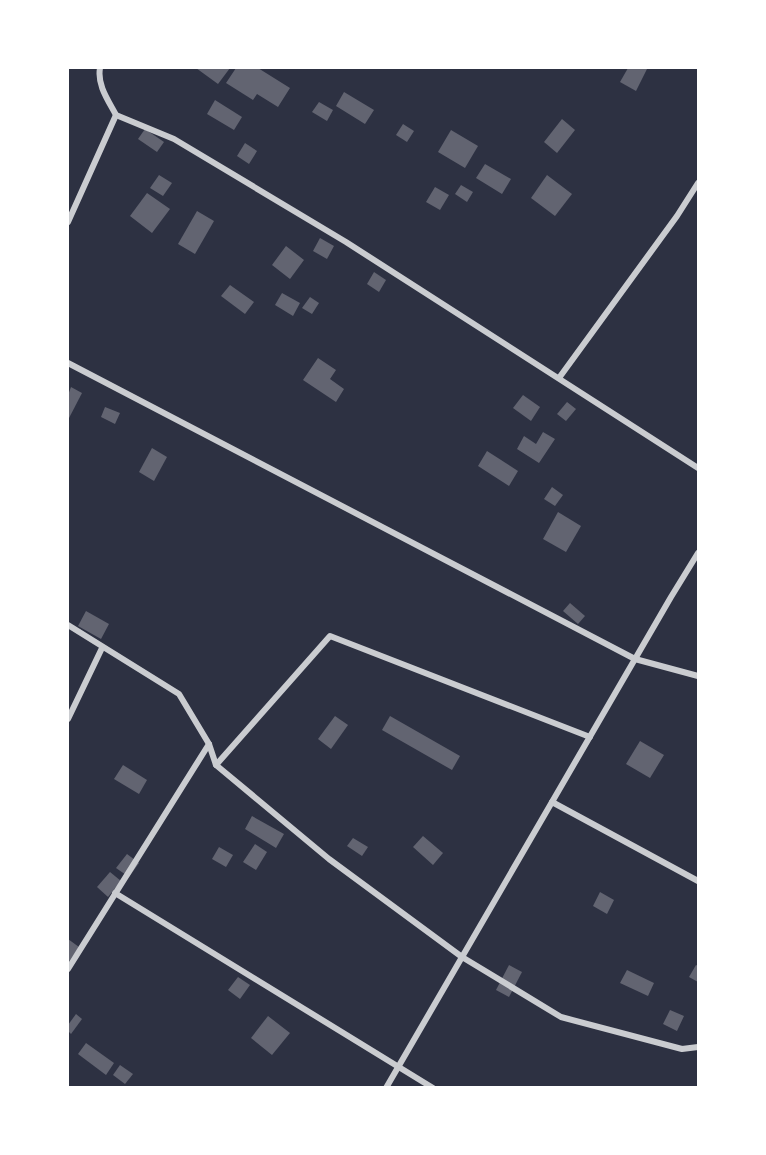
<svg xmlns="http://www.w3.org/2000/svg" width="766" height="1155" font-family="'Asap Condensed',sans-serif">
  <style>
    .building { fill: #626471 }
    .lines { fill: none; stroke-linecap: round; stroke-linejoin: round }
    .minor { stroke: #caccd0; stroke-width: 6 }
  </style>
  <rect width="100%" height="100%" fill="#2d3142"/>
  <g class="building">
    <polygon points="196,68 230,68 218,84"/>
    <polygon points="236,68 258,68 290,88 278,107 257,94 253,100 226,83"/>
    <polygon points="628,68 647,69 636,91 620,82"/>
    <polygon points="344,92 374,110 365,124 336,106"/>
    <polygon points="215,100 242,117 234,130 207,114"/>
    <polygon points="319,102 333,110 327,121 312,112"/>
    <polygon points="562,119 575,130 557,153 544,142"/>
    <polygon points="403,124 414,131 407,142 396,135"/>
    <polygon points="145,129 164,142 157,152 138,139"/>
    <polygon points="451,130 478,146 465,168 438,152"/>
    <polygon points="245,143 257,151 249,164 237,156"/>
    <polygon points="485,164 511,179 502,194 476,178"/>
    <polygon points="159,175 172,183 163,196 150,188"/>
    <polygon points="547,175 572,194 555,216 531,198"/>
    <polygon points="461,185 473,192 467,202 455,194"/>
    <polygon points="435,187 449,195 440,210 426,202"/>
    <polygon points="147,193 170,209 152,233 130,216"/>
    <polygon points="197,211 214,221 195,254 178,244"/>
    <polygon points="320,238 334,246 327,259 313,251"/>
    <polygon points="286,246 304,260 290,279 272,265"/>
    <polygon points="374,272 386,280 379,292 367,284"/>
    <polygon points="230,285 254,302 245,314 221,296"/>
    <polygon points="282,293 300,303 293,316 275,305"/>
    <polygon points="310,297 319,303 312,314 302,308"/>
    <polygon points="318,358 336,370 330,379 344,389 336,402 303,380"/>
    <polygon points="71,387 82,393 68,420 68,395"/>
    <polygon points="523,395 540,407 531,421 513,408"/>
    <polygon points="567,402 576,409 566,421 557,414"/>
    <polygon points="105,407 120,413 115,424 101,417"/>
    <polygon points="543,432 555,439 539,463 517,449 524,436 536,444"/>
    <polygon points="152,448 167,457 154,481 139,472"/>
    <polygon points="487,451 518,471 509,486 478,466"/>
    <polygon points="552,487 563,495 555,506 544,499"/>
    <polygon points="558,512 581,526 566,552 543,539"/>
    <polygon points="570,603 585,616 578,624 563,611"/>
    <polygon points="86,611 109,624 101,639 78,626"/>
    <polygon points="335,716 348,725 331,749 318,739"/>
    <polygon points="390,716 460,756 452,770 382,730"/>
    <polygon points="640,741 664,755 650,778 626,764"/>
    <polygon points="123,765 147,780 139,794 114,779"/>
    <polygon points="252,816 284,834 276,848 245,829"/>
    <polygon points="423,836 443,853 433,865 413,847"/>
    <polygon points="353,838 368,847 362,856 347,846"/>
    <polygon points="255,844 267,852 256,870 243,862"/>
    <polygon points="219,847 233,855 226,867 212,859"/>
    <polygon points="127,854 139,863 129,877 116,868"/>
    <polygon points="110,872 121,881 108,897 97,887"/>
    <polygon points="600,892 614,900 607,914 593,906"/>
    <polygon points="68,939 79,947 68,963"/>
    <polygon points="509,965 522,972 509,997 496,990"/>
    <polygon points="696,965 698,966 698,982 689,977"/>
    <polygon points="627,970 654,983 648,996 620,983"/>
    <polygon points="238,977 250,985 240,999 228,990"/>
    <polygon points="670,1010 684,1016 677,1031 663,1024"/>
    <polygon points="76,1014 82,1019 71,1034 68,1031 68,1025"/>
    <polygon points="268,1016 290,1033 272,1055 251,1038"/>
    <polygon points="86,1043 114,1063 106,1075 78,1054"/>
    <polygon points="120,1065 133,1074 125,1084 113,1075"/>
  </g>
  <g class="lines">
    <g class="minor">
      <path d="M100,68C97,85 108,100 116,115L174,139L346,242L698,468"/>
      <polyline points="68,222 116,115"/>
      <polyline points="68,363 635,659 698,676"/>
      <polyline points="559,378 677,216 698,183"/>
      <polyline points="68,625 179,694 209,744 216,765"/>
      <polyline points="68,719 102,648"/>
      <polyline points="590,737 330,636 216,765 329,859 462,957 561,1017 682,1049 698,1047"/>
      <polyline points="552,802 698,881"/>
      <polyline points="115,893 433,1088"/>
      <polyline points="68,969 209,744"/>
      <polyline points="386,1088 671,597 698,553"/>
    </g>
  </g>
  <rect width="766" height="1155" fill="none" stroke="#ffffff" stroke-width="138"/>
</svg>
